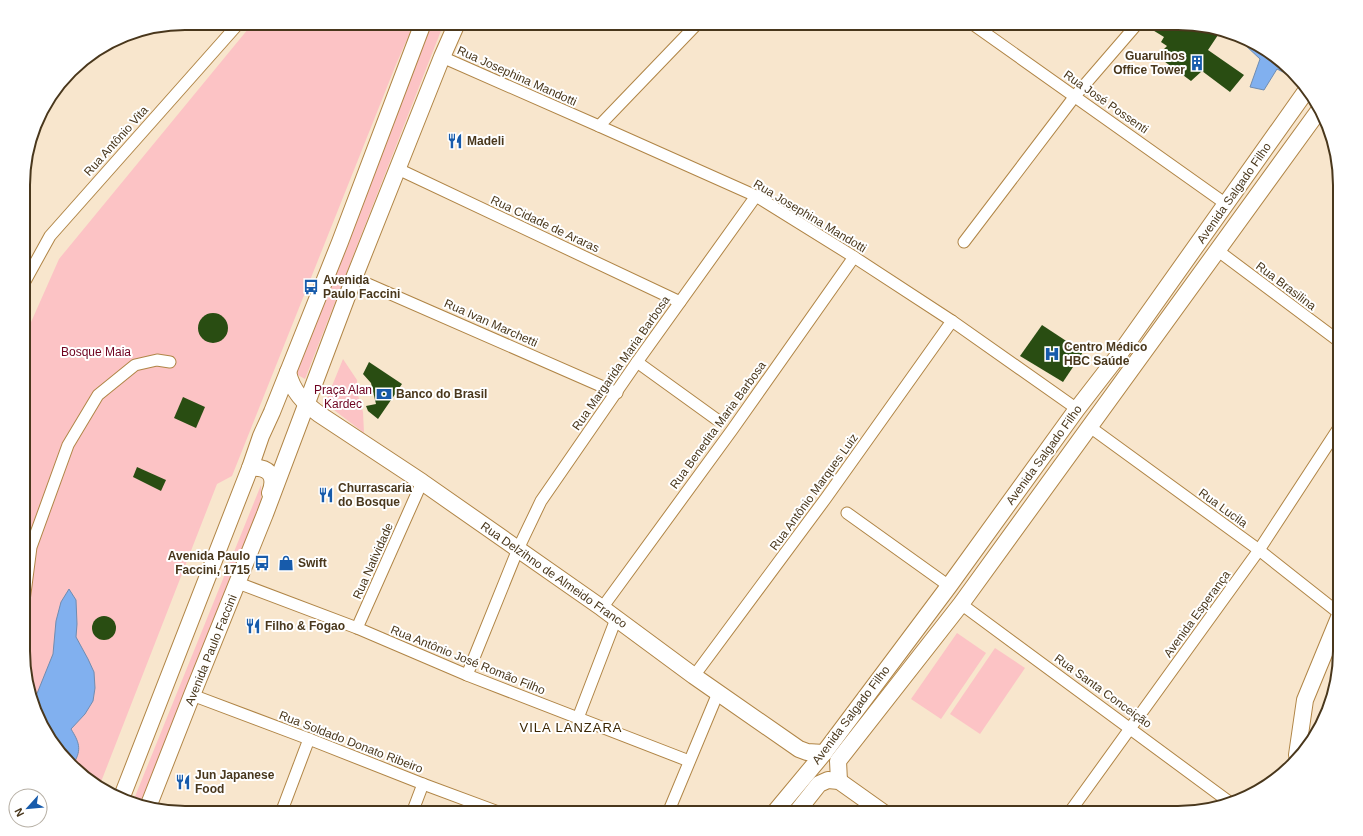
<svg xmlns="http://www.w3.org/2000/svg" width="1363" height="836" font-family="Arial,sans-serif">
  <style>
    .green { fill: #fcc3c5 }
    .water { fill: #81b0ef; stroke: #708cb0 }
    .building { fill: #294d12 }
    .lines { fill: none; stroke-linecap: round; stroke-linejoin: round }
    .street-casing { stroke: #b08546; stroke-width: 13 }
    .secondary-casing { stroke: #b08546; stroke-width: 18 }
    .street { stroke: #fff; stroke-width: 11 }
    .secondary { stroke: #fff; stroke-width: 16 }
    .labels { text-anchor: middle; stroke-width: 4; stroke-linejoin: round; paint-order: stroke }
    .poi-label { font-size: 12px; font-weight: bold; fill: #49371c; stroke: #fff; text-anchor: start }
    .street-label { font-size: 12px; fill: #49371c; stroke: #fff }
    .park-label { font-size: 12px; fill: #6e0320; stroke: #fff }
    .neighbourhood-label { font-size: 13px; letter-spacing: 1px; fill: #3b2602; stroke: #fff }
    .rim { fill: none; stroke: #49371c; stroke-width: 2 }
  </style>
  <rect width="100%" height="100%" fill="#f8e6cd"/>
  <g class="green">
    <polygon points="253,23 414,23 395,67 232,476 217,484 99,787 95,786 45,732 24,672 24,338 59,259"/>
    <polygon points="432,23 444,23 305,379 296,374"/>
    <polygon points="343,359 357,380 357,392 363,412 364,433 325,403"/>
    <polygon points="261,485 261,512 143,806 133,804 132,804"/>
    <polygon points="957,633 986,653 941,719 911,699"/>
    <polygon points="995,648 1025,668 980,734 950,714"/>
  </g>
  <g class="water">
    <polygon points="1247,41 1268,50 1287,70 1285,73 1277,69 1264,90 1250,87 1260,59 1244,44"/>
    <path d="M69,589L76,600L77,624L76,637L88,659L94,672L95,688L93,701L85,714L71,729C79,742 82,749 74,763L45,732L34,701L53,654L56,621L61,602Z"/>
  </g>
  <g class="building">
    <polygon points="1156,23 1171,23 1173,25 1174,23 1178,23 1222,29 1208,50 1244,75 1230,92 1202,71 1191,81 1157,56 1167,46 1161,42 1164,37 1151,29"/>
    <circle cx="213" cy="328" r="15"/>
    <polygon points="1042,325 1083,352 1063,382 1020,356"/>
    <polygon points="369,362 402,384 378,419 368,411 366,406 376,404 371,383 363,374"/>
    <polygon points="183,397 205,407 196,428 174,418"/>
    <polygon points="137,467 166,480 161,491 133,477"/>
    <circle cx="104" cy="628" r="12"/>
  </g>
  <g class="lines">
    <defs>
      <g id="street">
        <polyline points="971,23 1226,204"/>
        <polyline points="442,57 599,126 756,196 854,257 952,321 1077,409"/>
        <polyline points="599,126 698,23"/>
        <polyline points="398,169 680,302"/>
        <polyline points="964,242 1075,96 1138,23"/>
        <polyline points="1217,250 1340,342"/>
        <polyline points="354,278 617,393"/>
        <polyline points="24,283 50,236 239,23"/>
        <polyline points="637,362 716,419"/>
        <polyline points="1090,427 1259,550 1340,614"/>
        <polyline points="847,513 949,586"/>
        <polyline points="238,583 357,628 467,675 689,761"/>
        <polyline points="24,601 31,547 68,445 98,395 135,365 157,360 170,362"/>
        <polyline points="961,604 1228,801"/>
        <polyline points="602,608 732,430 854,257"/>
        <polyline points="357,628 422,482"/>
        <polyline points="467,675 518,549 541,501 637,362 756,196"/>
        <polyline points="694,676 826,498 952,321"/>
        <polyline points="192,695 309,739 423,784 501,813"/>
        <polyline points="578,718 616,619"/>
        <polyline points="281,813 309,739"/>
        <polyline points="412,813 423,784"/>
        <polyline points="668,813 718,693"/>
        <polyline points="1069,813 1259,550 1340,426"/>
      </g>
      <g id="secondary">
        <path d="M288,372C292,391 304,403 319,414L422,482L602,608L694,676L799,749L807,752L824,753"/>
        <path d="M250,468C268,466 277,475 270,493"/>
        <polyline points="1297,755 1305,700 1340,615"/>
        <polyline points="839,781 838,761 961,604 1320,109"/>
        <polyline points="121,799 250,468 261,436 272,412 340,242 423,23"/>
        <polyline points="148,807 192,695 265,514 354,278 442,57 457,23"/>
        <polyline points="774,813 824,753 949,586 1077,409 1118,356 1306,91"/>
        <polyline points="796,813 819,784 828,780 839,781 884,813"/>
      </g>
    </defs>
    <use href="#street" class="street-casing"/>
    <use href="#secondary" class="secondary-casing"/>
    <use href="#street" class="street"/>
    <use href="#secondary" class="secondary"/>
  </g>
  <defs>
    <symbol id="building-bare" viewBox="-9 -9 18 18"><path d="M-4-6H4V6H1V3H-1V6H-4ZM-2.5-4.3h1.7v1.8h-1.7ZM.8-4.3h1.7v1.8H.8ZM-2.5-1h1.7V.8h-1.7ZM.8-1h1.7V.8H.8Z" fill="#175bab" stroke="#fff" stroke-width="2.5" paint-order="stroke"/></symbol>
    <symbol id="restaurant-bare" viewBox="-9 -9 18 18"><path d="M-5-6h1v4h1v-4h1v4h1v-4h1v5L-1.5 .5V6h-2V.5L-5-1ZM5-6V6H3V1.5H1.5Q1.5-4 5-6Z" fill="#175bab" stroke="#fff" stroke-width="2.5" paint-order="stroke"/></symbol>
    <symbol id="bus-bare" viewBox="-9 -9 18 18"><path d="M-5-6H5V4H4V6H2V4H-2V6H-4V4H-5ZM-3.5-4V0h7V-4ZM-3.5 1.2v1.5H-2V1.2ZM2 1.2v1.5H3.5V1.2Z" fill="#175bab" stroke="#fff" stroke-width="2.5" paint-order="stroke"/></symbol>
    <symbol id="hospital-bare" viewBox="-9 -9 18 18"><path d="M-5-5h3v3.5h4V-5h3V5h-3V1.5h-4V5h-3Z" fill="#175bab" stroke="#fff" stroke-width="2.5" paint-order="stroke"/></symbol>
    <symbol id="bank-bare" viewBox="-9 -9 18 18"><path d="M-6-4H6V4H-6ZM0-2.3a2.3 2.3 0 1 0 0 4.6a2.3 2.3 0 1 0 0-4.6Z" fill="#175bab" stroke="#fff" stroke-width="2.5" paint-order="stroke"/></symbol>
    <symbol id="shop-bare" viewBox="-9 -9 18 18"><path d="M-5-2.5h2.3a2.7 3.5 0 0 1 5.4 0H5L5.5 6h-11ZM-1.5-2.5h3a1.5 2.3 0 0 0-3 0Z" fill="#175bab" stroke="#fff" stroke-width="2.5" paint-order="stroke"/></symbol>
  </defs>
  <g fill-rule="evenodd">
    <use href="#building-bare" x="1186" y="52" width="22" height="22"/>
    <use href="#restaurant-bare" x="444" y="130" width="22" height="22"/>
    <use href="#bus-bare" x="300" y="276" width="22" height="22"/>
    <use href="#hospital-bare" x="1041" y="343" width="22" height="22"/>
    <use href="#bank-bare" x="373" y="383" width="22" height="22"/>
    <use href="#restaurant-bare" x="315" y="484" width="22" height="22"/>
    <use href="#bus-bare" x="251" y="552" width="22" height="22"/>
    <use href="#shop-bare" x="275" y="552" width="22" height="22"/>
    <use href="#restaurant-bare" x="242" y="615" width="22" height="22"/>
    <use href="#restaurant-bare" x="172" y="771" width="22" height="22"/>
  </g>
  <g class="labels">
    <g class="poi-label">
      <text x="1185" y="60" text-anchor="end">Guarulhos<tspan x="1185" dy="14">Office Tower</tspan></text>
      <text x="467" y="145">Madeli</text>
      <text x="323" y="284">Avenida<tspan x="323" dy="14">Paulo Faccini</tspan></text>
      <text x="1064" y="351">Centro Médico<tspan x="1064" dy="14">HBC Saúde</tspan></text>
      <text x="396" y="398">Banco do Brasil</text>
      <text x="338" y="492">Churrascaria<tspan x="338" dy="14">do Bosque</tspan></text>
      <text x="250" y="560" text-anchor="end">Avenida Paulo<tspan x="250" dy="14">Faccini, 1715</tspan></text>
      <text x="298" y="567">Swift</text>
      <text x="265" y="630">Filho &amp; Fogao</text>
      <text x="195" y="779">Jun Japanese<tspan x="195" dy="14">Food</tspan></text>
    </g>
    <g class="street-label">
      <text transform="translate(517 76) rotate(24)" y="4">Rua Josephina Mandotti</text>
      <text transform="translate(1106 102) rotate(35)" y="4">Rua José Possenti</text>
      <text transform="translate(116 141) rotate(-48)" y="4">Rua Antônio Vita</text>
      <text transform="translate(1234 193) rotate(-55)" y="4">Avenida Salgado Filho</text>
      <text transform="translate(810 216) rotate(31)" y="4">Rua Josephina Mandotti</text>
      <text transform="translate(545 224) rotate(25)" y="4">Rua Cidade de Araras</text>
      <text transform="translate(1286 286) rotate(37)" y="4">Rua Brasilina</text>
      <text transform="translate(491 323) rotate(24)" y="4">Rua Ivan Marchetti</text>
      <text transform="translate(621 363) rotate(-55)" y="4">Rua Margarida Maria Barbosa</text>
      <text transform="translate(718 425) rotate(-54)" y="4">Rua Benedita Maria Barbosa</text>
      <text transform="translate(1044 455) rotate(-54)" y="4">Avenida Salgado Filho</text>
      <text transform="translate(814 492) rotate(-54)" y="4">Rua Antônio Marques Luiz</text>
      <text transform="translate(1223 508) rotate(36)" y="4">Rua Lucila</text>
      <text transform="translate(373 561) rotate(-66)" y="4">Rua Natividade</text>
      <text transform="translate(554 575) rotate(35)" y="4">Rua Delzihno de Almeido Franco</text>
      <text transform="translate(1197 614) rotate(-54)" y="4">Avenida Esperança</text>
      <text transform="translate(211 650) rotate(-68)" y="4">Avenida Paulo Faccini</text>
      <text transform="translate(468 660) rotate(22)" y="4">Rua Antônio José Romão Filho</text>
      <text transform="translate(1103 691) rotate(36)" y="4">Rua Santa Conceição</text>
      <text transform="translate(851 715) rotate(-53)" y="4">Avenida Salgado Filho</text>
      <text transform="translate(351 742) rotate(21)" y="4">Rua Soldado Donato Ribeiro</text>
    </g>
    <g class="park-label">
      <text x="96" y="356">Bosque Maia</text>
      <text x="343" y="394">Praça Alan<tspan x="343" dy="14">Kardec</tspan></text>
    </g>
    <g class="neighbourhood-label">
      <text x="571" y="732">VILA LANZARA</text>
    </g>
  </g>
  <path d="M0 0H1363V836H0ZM185 30H1178A155 155 0 0 1 1333 185V651A155 155 0 0 1 1178 806H185A155 155 0 0 1 30 651V185A155 155 0 0 1 185 30Z" fill="#fff" fill-rule="evenodd"/>
  <path class="rim" d="M185 30H1178A155 155 0 0 1 1333 185V651A155 155 0 0 1 1178 806H185A155 155 0 0 1 30 651V185A155 155 0 0 1 185 30Z"/>
  <g transform="translate(28 808) rotate(243)"><circle r="19" fill="#ffffff" stroke="#b6afa4"/>
  <path d="M0-3L7 15L0 10L-7 15Z" fill="#175bab"/>
  <text y="-6" font-size="11" font-weight="bold" text-anchor="middle" fill="#49371c">N</text>
  </g>
</svg>
